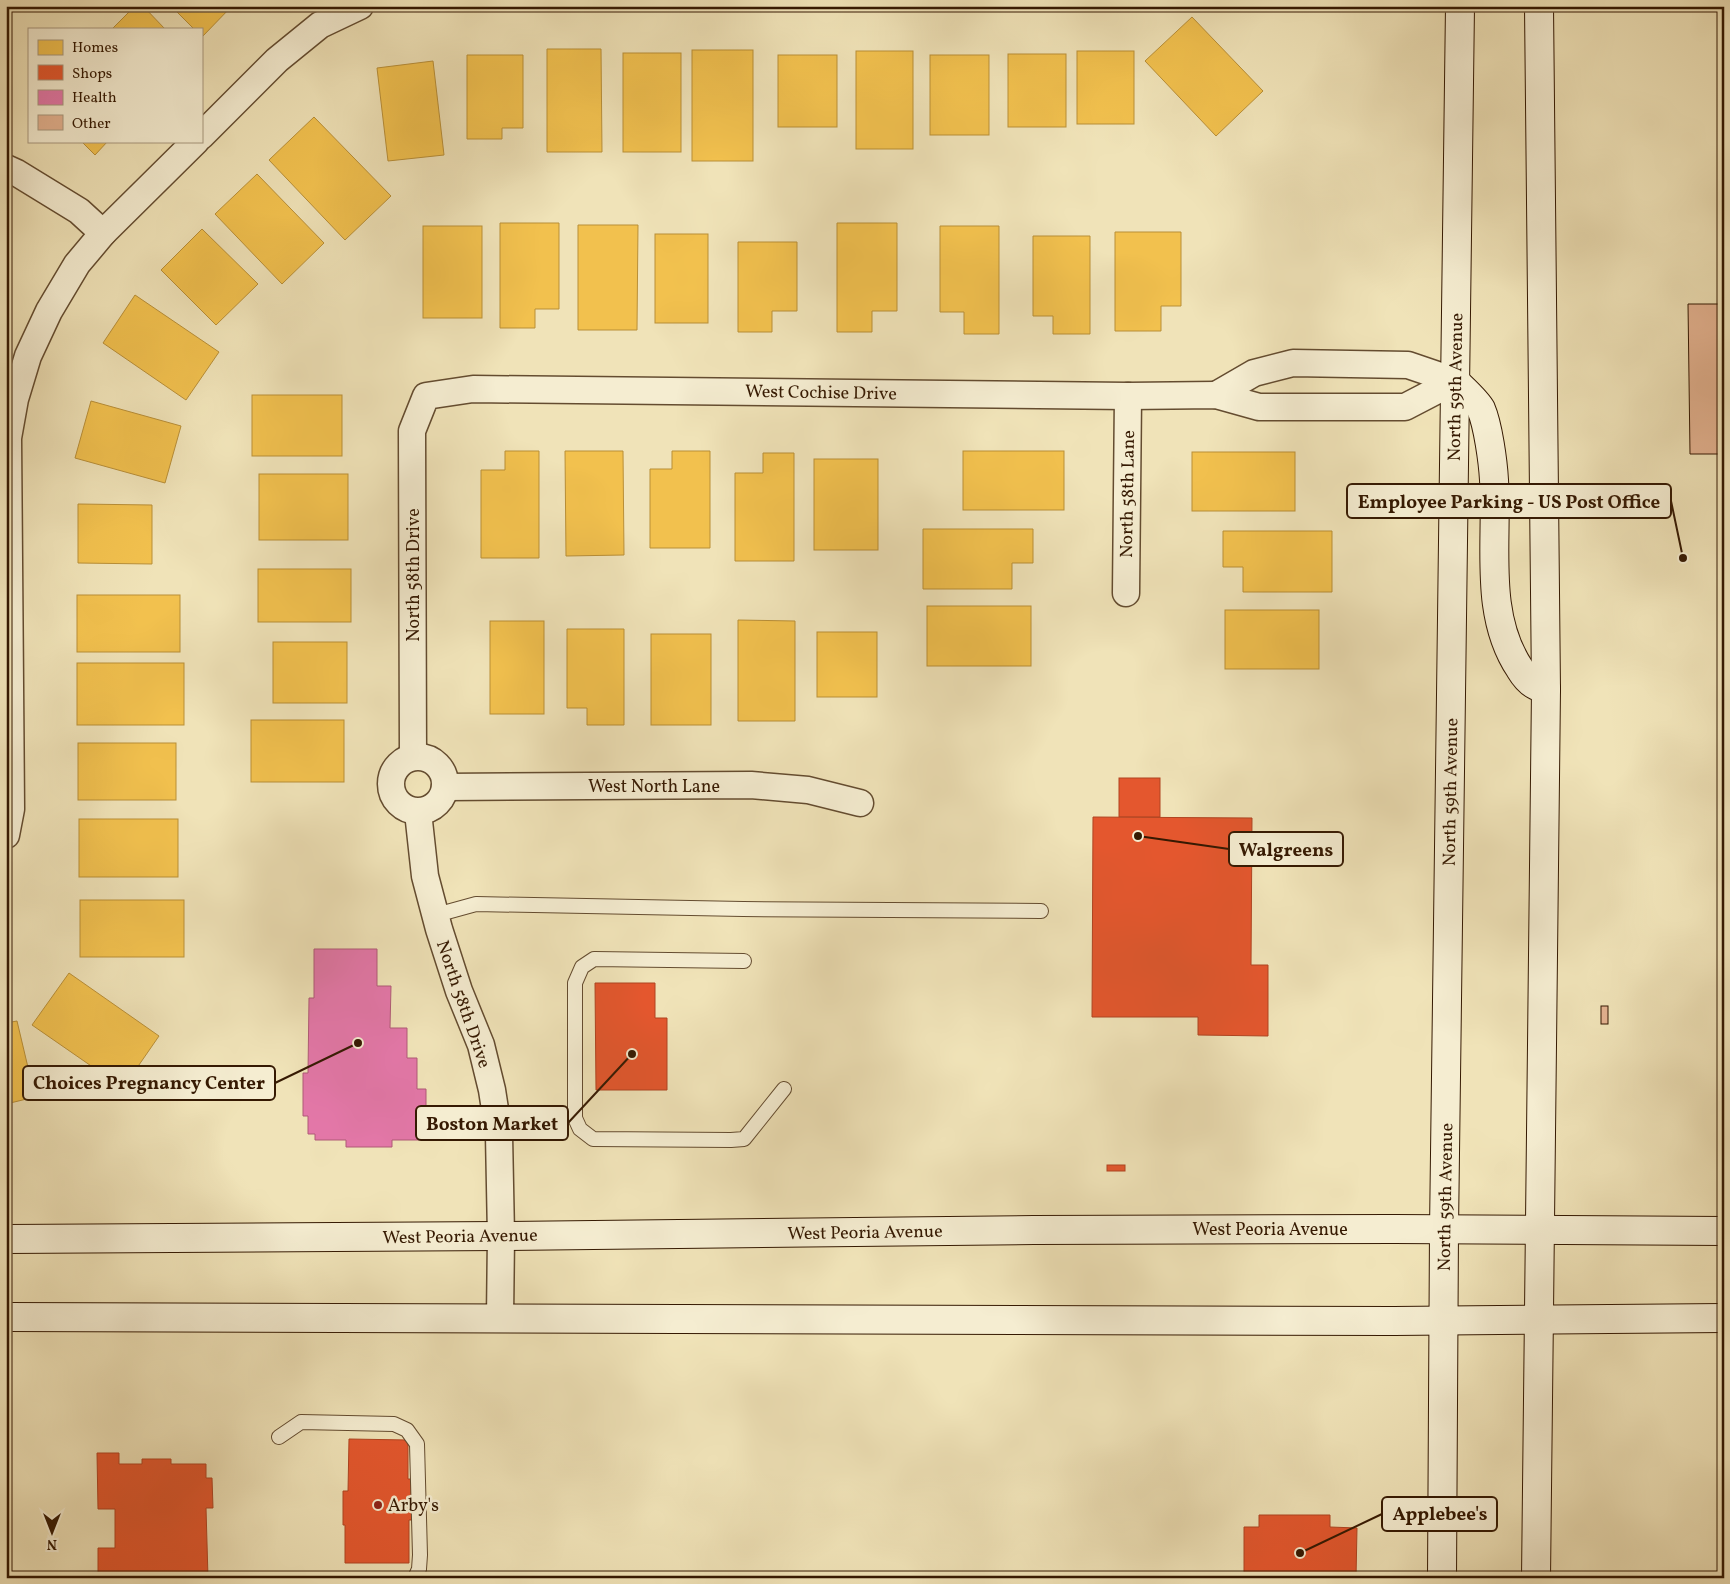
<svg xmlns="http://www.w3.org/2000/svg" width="1730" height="1584" font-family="Vollkorn,serif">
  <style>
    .homes { fill: #f2c14e; stroke: #b98f37 }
    .shops { fill: #e4572e; stroke: #b04421 }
    .health { fill: #e377a8; stroke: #af5b76 }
    .building { fill: #e3b290; stroke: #351902 }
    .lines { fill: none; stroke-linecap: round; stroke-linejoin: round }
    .service-casing { stroke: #644c30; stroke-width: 16 }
    .minor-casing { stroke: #644c30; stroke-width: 29 }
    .secondary-casing { stroke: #351902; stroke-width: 30 }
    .service { stroke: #f5edd1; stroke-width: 14 }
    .minor { stroke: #f5edd1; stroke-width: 26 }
    .secondary { stroke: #f5edd1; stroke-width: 28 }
    .poi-dot { fill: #8f2418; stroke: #f5edd1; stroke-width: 2 }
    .labels { text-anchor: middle; stroke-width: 5; stroke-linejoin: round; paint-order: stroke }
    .street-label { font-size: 18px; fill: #351902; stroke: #f5edd1 }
    .poi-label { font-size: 18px; fill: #351902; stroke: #f5edd1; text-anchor: start }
    .leader { fill: none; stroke: #351902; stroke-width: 2 }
    .callout-dot { fill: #351902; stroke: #f5edd1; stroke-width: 2 }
    .callout { fill: #f5edd1; stroke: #351902; stroke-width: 2 }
    .callout-label { font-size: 19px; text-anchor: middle; font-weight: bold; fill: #351902 }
  </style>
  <rect width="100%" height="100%" fill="#f0e3b8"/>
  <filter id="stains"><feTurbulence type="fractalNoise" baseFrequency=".004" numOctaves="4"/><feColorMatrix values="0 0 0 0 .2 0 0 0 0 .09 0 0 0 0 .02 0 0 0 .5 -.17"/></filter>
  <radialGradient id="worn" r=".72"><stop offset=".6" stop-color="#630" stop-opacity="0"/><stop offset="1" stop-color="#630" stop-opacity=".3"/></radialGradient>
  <g class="homes">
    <polygon points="135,6 143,6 165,29 112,29"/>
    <polygon points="171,6 232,6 202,37 201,29 194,29"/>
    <rect x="1219" y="6" width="90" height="3"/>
    <polygon points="1192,17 1263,91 1216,136 1145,61"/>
    <polygon points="547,49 601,49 602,152 547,152"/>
    <rect x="692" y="50" width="61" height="111"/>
    <rect x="856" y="51" width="57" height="98"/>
    <rect x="1077" y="51" width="57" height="73"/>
    <rect x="623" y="53" width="58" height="99"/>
    <rect x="1008" y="54" width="58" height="73"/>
    <polygon points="467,55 523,55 523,128 502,128 502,139 467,139"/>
    <rect x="778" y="55" width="59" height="72"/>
    <rect x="930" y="55" width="59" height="80"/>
    <polygon points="433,61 444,155 388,161 377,68"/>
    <polygon points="314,117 391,196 345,240 269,160"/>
    <polygon points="81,141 108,141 95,155"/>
    <polygon points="257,174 324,243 282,284 215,214"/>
    <polygon points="500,223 559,223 559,309 535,309 535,328 500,328"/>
    <polygon points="837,223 897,223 897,311 872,311 872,332 837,332"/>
    <polygon points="578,225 638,225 637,330 578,330"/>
    <rect x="423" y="226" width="59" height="92"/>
    <polygon points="940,226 999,226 999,334 964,334 964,312 940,312"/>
    <polygon points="202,229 258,284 216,325 161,270"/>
    <polygon points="1115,232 1181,232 1181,306 1161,306 1161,331 1115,331"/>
    <rect x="655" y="234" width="53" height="89"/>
    <polygon points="1033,236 1090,236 1090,334 1053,334 1053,316 1033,316"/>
    <polygon points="738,242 797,242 797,311 772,311 772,332 738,332"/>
    <polygon points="135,295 219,352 186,400 103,343"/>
    <rect x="252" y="395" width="90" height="61"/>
    <polygon points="91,401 181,426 165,483 75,458"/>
    <polygon points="505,451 539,451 539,558 481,558 481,470 505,470"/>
    <polygon points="565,451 623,451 624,555 566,556"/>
    <polygon points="672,451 710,451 710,548 650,548 650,469 672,469"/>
    <rect x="963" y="451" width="101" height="59"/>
    <rect x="1192" y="452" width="103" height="59"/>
    <polygon points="763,453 794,453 794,561 735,561 735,473 763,473"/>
    <rect x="814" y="459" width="64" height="91"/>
    <rect x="259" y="474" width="89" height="66"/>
    <polygon points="78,504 152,505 152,564 78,563"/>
    <polygon points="923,529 1033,529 1033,563 1012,563 1012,589 923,589"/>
    <polygon points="1223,531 1332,531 1332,592 1243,592 1243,567 1223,567"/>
    <rect x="258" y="569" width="93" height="53"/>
    <rect x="77" y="595" width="103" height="57"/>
    <rect x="927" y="606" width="104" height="60"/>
    <rect x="1225" y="610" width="94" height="59"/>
    <polygon points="738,620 795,621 795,721 738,721"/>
    <rect x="490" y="621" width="54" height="93"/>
    <polygon points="567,629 624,629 624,725 587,725 587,708 567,708"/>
    <rect x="817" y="632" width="60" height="65"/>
    <rect x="651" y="634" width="60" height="91"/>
    <rect x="273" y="642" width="74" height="61"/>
    <rect x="77" y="663" width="107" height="62"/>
    <rect x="251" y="720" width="93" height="62"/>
    <rect x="78" y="743" width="98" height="57"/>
    <rect x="79" y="819" width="99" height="58"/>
    <rect x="80" y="900" width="104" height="57"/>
    <polygon points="69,973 159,1036 123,1088 32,1025"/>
    <polygon points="17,1021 35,1097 6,1104 6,1023"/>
  </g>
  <g class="shops">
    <rect x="1119" y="778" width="41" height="39"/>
    <polygon points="1093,817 1252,818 1251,965 1268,965 1268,1036 1198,1035 1198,1017 1092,1017"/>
    <polygon points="595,983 655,983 655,1018 667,1018 667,1090 596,1090"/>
    <rect x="1107" y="1165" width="18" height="6"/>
    <polygon points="349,1439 408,1440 408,1479 413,1479 413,1520 409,1520 409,1563 345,1563 345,1525 343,1525 343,1491 348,1491"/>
    <polygon points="97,1453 119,1453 119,1464 142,1464 142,1459 171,1459 171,1464 206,1464 206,1478 212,1478 213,1508 206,1508 208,1578 108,1578 108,1576 98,1576 98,1548 115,1548 115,1509 98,1509"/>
    <polygon points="1259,1515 1330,1515 1330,1527 1357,1528 1356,1578 1244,1578 1244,1527 1259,1527"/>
  </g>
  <polygon class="health" points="314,949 377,949 377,986 391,986 390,1028 407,1028 407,1058 417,1058 417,1089 426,1089 426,1135 422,1135 422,1140 392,1140 392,1147 346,1147 346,1140 315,1140 315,1134 308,1134 308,1116 303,1116 303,1073 308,1073 309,998 314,998"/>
  <g class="building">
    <polygon points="1688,304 1724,304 1724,454 1690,454"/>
    <rect x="1601" y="1006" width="7" height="18"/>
  </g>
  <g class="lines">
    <defs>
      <g id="service">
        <polyline points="436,915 476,904 743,909 1041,911"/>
        <polyline points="744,961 594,959 582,967 575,983 575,1118 580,1129 593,1139 731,1140 744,1139 784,1089"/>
        <polyline points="279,1437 301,1422 394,1424 407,1430 417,1444 420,1555 419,1569 415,1578"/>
      </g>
      <g id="minor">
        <polyline points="201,136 277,60 320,25 360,6"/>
        <polyline points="6,168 17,173 79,211 103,233"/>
        <polyline points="1216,395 1254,373 1293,363 1408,365 1455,381"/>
        <polyline points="1126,593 1128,396"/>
        <circle cx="418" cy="784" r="27"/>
        <polyline points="413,757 412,431 426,396 473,389 1128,396 1216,395 1259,407 1405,407 1455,381"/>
        <polyline points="445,787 751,785 808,790 860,803"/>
        <polyline points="418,812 425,876 439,929 459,991 481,1045 492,1090 499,1135 501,1236 500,1318"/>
        <polyline points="6,835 11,809 8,438 15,399 28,356 49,311 77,264 103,233 196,141"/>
      </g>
      <g id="secondary">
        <path d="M1455,381C1462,388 1477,401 1481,409C1488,425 1493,462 1494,480C1498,542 1483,614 1520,669C1523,674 1529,682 1535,685C1538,687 1542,688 1546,689"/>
        <polyline points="6,1239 501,1236 1034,1230 1394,1229 1724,1231"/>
        <polyline points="6,1317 1394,1321 1724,1318"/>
        <polyline points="1442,1578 1444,1230 1460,6"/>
        <polyline points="1536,1578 1546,689 1539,6"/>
      </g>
    </defs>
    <use href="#service" class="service-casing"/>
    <use href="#minor" class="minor-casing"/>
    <use href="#secondary" class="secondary-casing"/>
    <use href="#service" class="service"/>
    <use href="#minor" class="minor"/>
    <use href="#secondary" class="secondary"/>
  </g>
  <circle class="poi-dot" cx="378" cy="1505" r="5"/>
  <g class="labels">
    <g class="street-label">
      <text transform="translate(1455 387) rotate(-89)" y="6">North 59th Avenue</text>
      <text transform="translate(821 392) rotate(1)" y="6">West Cochise Drive</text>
      <text transform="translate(1127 494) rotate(-89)" y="6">North 58th Lane</text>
      <text transform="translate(413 575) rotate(-90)" y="6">North 58th Drive</text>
      <text x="654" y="792">West North Lane</text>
      <text transform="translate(1450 792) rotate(-89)" y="6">North 59th Avenue</text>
      <text transform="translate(464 1004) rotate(71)" y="6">North 58th Drive</text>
      <text transform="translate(1445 1197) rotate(-89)" y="6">North 59th Avenue</text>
      <text x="1270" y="1235">West Peoria Avenue</text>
      <text transform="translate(865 1232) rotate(-1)" y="6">West Peoria Avenue</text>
      <text transform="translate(460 1236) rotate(-1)" y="6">West Peoria Avenue</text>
    </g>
    <g class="poi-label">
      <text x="388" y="1511">Arby's</text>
    </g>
  </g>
  <path class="leader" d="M1683 558L1671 501M1138 836L1229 849M358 1043L275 1083M632 1054L568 1123M1300 1553L1382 1514"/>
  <g class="callout-dot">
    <circle cx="1683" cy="558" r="5"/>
    <circle cx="1138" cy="836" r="5"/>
    <circle cx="358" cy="1043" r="5"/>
    <circle cx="632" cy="1054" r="5"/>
    <circle cx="1300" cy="1553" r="5"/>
  </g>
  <g class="callout">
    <rect x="1347" y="484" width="324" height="34" rx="5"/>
    <rect x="1229" y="832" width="114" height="34" rx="5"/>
    <rect x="23" y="1066" width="252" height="34" rx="5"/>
    <rect x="416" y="1106" width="152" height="34" rx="5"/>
    <rect x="1382" y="1497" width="115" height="34" rx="5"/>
  </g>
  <g class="callout-label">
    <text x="1509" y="508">Employee Parking - US Post Office</text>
    <text x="1286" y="856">Walgreens</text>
    <text x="149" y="1089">Choices Pregnancy Center</text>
    <text x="492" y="1130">Boston Market</text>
    <text x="1440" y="1520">Applebee's</text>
  </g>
  <rect width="1730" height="1584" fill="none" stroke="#f0e3b8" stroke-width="25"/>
  <rect x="8" y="8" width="1715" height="1569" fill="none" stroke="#351902" stroke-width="2.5"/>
  <rect x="12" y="12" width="1705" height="1559" fill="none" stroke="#351902"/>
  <rect x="28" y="28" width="175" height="115" fill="#f5edd1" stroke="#a8987e"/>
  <rect x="38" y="40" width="25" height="15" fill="#f2c14e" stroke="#a8987e"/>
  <text x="72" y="52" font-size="15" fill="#351902">Homes</text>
  <rect x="38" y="65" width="25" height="15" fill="#e4572e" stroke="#a8987e"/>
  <text x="72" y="78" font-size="15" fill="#351902">Shops</text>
  <rect x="38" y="90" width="25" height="15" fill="#e377a8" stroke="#a8987e"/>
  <text x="72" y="102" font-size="15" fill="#351902">Health</text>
  <rect x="38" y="115" width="25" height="15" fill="#e3b290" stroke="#a8987e"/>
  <text x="72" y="128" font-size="15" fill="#351902">Other</text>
  <g transform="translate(52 1532) rotate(180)" stroke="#f5edd1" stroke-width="4" paint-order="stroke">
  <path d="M0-4L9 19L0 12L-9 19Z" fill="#351902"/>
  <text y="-8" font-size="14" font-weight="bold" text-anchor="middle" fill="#351902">N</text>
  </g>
  <rect width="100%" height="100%" filter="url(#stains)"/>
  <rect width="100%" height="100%" fill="url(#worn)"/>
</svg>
